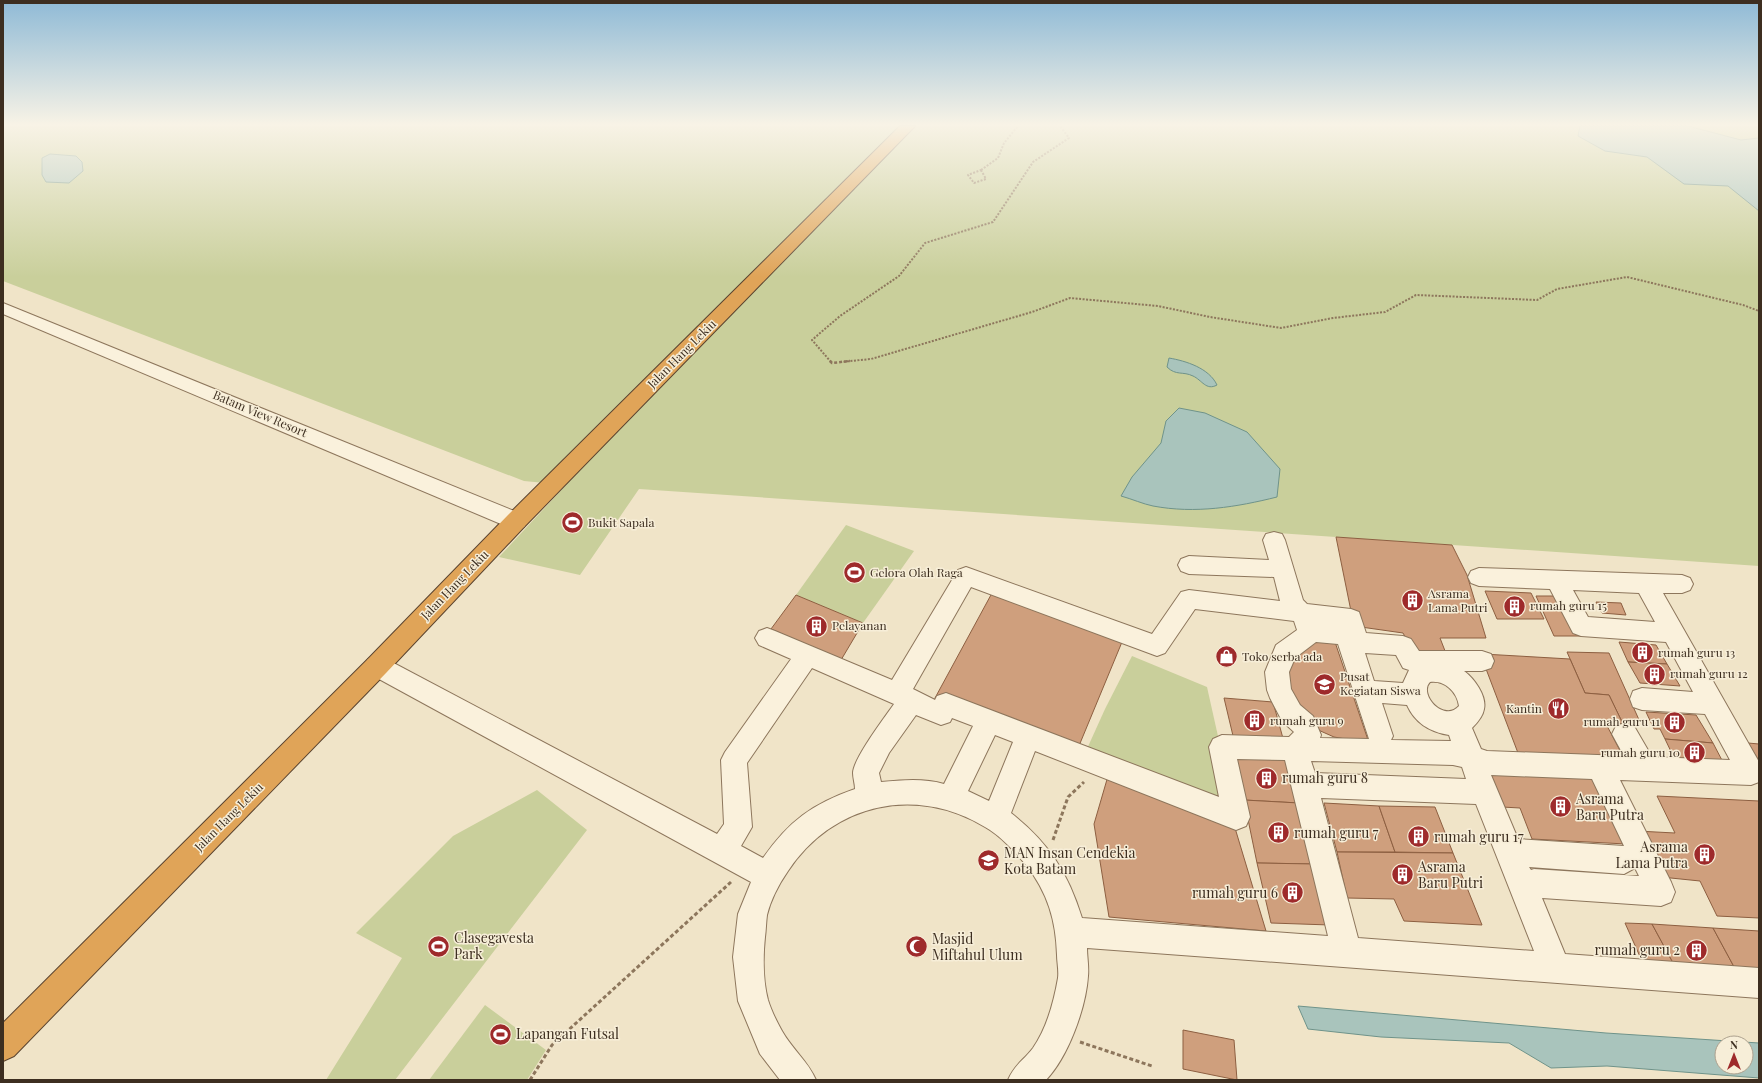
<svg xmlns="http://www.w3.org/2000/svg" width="1762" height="1083" font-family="'Playfair Display',serif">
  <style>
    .green { fill: #c9cf9b }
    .water { fill: #a9c4bc; stroke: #6f938a; fill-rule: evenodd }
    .building { fill: #cf9f7d; stroke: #8d5f41 }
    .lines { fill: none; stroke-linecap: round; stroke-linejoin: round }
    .minor-casing { stroke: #8d765c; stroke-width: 2 }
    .highway-casing { stroke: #5b4430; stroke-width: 2 }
    .path-far2 { stroke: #8d765c; stroke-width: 2; stroke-dasharray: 2 1.5; stroke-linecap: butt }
    .path-far1 { stroke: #8d765c; stroke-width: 2.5; stroke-dasharray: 3 2; stroke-linecap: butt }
    .path { stroke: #8d765c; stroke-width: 3; stroke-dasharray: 4 2.5; stroke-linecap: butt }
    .minor { fill: #faf1dc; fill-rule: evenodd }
    .highway { fill: #e0a458; fill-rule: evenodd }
    .labels { text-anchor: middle; stroke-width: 3; stroke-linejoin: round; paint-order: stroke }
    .street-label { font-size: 12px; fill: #3d2e20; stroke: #f7eed8 }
    .poi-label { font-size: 12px; fill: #3d2e20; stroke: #f7eed8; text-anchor: start }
    .near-poi-label { font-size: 14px; fill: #3d2e20; stroke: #f7eed8; text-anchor: start }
  </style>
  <rect width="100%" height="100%" fill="#f0e4c8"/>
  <g class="green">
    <polygon points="3,126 1759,126 1759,566 639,489 580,575 499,557 566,485 524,481 3,281"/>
    <polygon points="846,525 914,551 863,623 796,595"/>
    <polygon points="1132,656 1207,687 1235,812 1086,751 1105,709"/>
    <polygon points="537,790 587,830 395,1080 326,1080 402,958 356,933 453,836"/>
    <polygon points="485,1005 546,1050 527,1080 429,1080"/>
  </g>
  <g class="water">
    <polygon points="1580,126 1688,126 1741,140 1759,138 1759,211 1728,186 1684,184 1647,157 1605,151 1578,136"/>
    <polygon points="50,154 76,156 82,162 83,171 69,183 46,182 42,175 42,158"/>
    <path d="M1169,358C1186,361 1209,368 1217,385C1206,391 1202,380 1193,376C1183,371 1176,376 1167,367Z"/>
    <path d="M1179,408L1205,413L1247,432L1280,469L1277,497C1237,507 1195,514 1153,506C1143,504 1132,499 1121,496L1132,477L1161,443L1166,421Z"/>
    <path d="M1298,1006L1606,1033L1759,1043V1078L1607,1066L1551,1068L1509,1043L1381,1037L1308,1029ZM1722,1043H1746V1067H1722Z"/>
  </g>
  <g class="building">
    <polygon points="1336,537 1452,545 1467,575 1486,638 1440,638 1447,656 1413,651 1403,633 1354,626"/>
    <polygon points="1485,591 1531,593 1544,619 1497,619"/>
    <polygon points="992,593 1122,642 1076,753 935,698"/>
    <polygon points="796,595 863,623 841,660 771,629"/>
    <polygon points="1536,596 1563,596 1585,636 1554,636"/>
    <polygon points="1596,602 1621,603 1626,615 1602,613"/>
    <polygon points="1307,640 1335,642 1369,743 1334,737 1307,725 1280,673"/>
    <polygon points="1619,642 1656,645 1667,664 1628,662"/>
    <polygon points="1567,652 1609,653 1640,722 1623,724 1609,695 1585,693"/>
    <polygon points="1483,654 1570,659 1585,693 1609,695 1623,724 1605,722 1626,762 1518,753 1483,661"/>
    <polygon points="1628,662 1667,664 1680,686 1640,683"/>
    <polygon points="1224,698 1273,702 1284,742 1234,740"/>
    <polygon points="1646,712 1696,715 1713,743 1665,739 1660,729 1654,729"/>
    <polygon points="1665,739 1713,743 1725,766 1676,762"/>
    <polygon points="1748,743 1759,744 1759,761"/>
    <polygon points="1232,753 1288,755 1299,803 1244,800"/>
    <polygon points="1487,771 1594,776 1626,844 1532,839 1520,808 1502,807"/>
    <polygon points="1108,776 1235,828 1266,931 1109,917 1094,824"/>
    <polygon points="1657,796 1759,801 1759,918 1717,916 1700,881 1661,877 1637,831 1675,833"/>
    <polygon points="1244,800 1299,803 1314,864 1257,863"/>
    <polygon points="1324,803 1379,806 1395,852 1337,852"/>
    <polygon points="1379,806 1435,807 1453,853 1395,852"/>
    <polygon points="1337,852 1453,853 1482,925 1404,921 1394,899 1347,898"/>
    <polygon points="1257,863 1314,864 1330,925 1271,923"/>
    <polygon points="1625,923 1652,924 1678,972 1646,970"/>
    <polygon points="1652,924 1713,928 1739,976 1678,972"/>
    <polygon points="1713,928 1759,931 1759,978 1739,976"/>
    <polygon points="1183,1030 1234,1040 1237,1080 1183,1069"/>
  </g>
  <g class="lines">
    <defs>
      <g id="minor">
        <polygon points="3,303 524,515 527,521 524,527 516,529 508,527 3,314"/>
        <path d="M1274,532L1282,534L1285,540L1303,600L1307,604L1351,609L1359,612L1366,633L1403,636L1411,639L1419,651H1482L1491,654L1494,661L1491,668L1482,671H1464C1474,678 1487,696 1484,709C1483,716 1477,723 1472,728L1481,749L1487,751L1624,756L1612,734L1616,726L1625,723L1634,726L1652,757L1730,760L1705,714L1642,710L1633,707L1630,699L1633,691L1642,688L1693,692L1666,642L1581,636L1573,633L1550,589L1479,586L1471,583L1468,577L1471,571L1479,568L1682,575L1690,578L1693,584L1690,590L1682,593H1663L1759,762V782L1751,785L1620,780L1671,882L1675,892L1671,902L1661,906L1542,898L1565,954L1759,968V998L1087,948C1087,957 1089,967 1088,976C1086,1008 1068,1057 1046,1080H1008C1015,1064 1023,1061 1033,1048C1047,1028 1054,1001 1058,978C1059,970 1057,962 1057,955C1056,921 1048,893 1026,865C1014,851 1001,836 985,827C916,785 833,803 788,871C779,884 771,899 767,915C766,922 766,930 765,937C763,956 763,981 768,1000C771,1010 777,1022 782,1031C792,1049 808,1061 816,1080H780L760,1054L738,1001L733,957L738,914L751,882L368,673L365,666L368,659L377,656L386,659L717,834L724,824L721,760L725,752L791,659L759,645L755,638L759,631L767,628L775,631L892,680L958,570L966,567L1152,634L1181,592L1189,590L1280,601L1274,577L1189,574L1181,571L1178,565L1181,559L1189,556L1269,560L1263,540L1266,534ZM971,587L1157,656L1165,653L1195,609L1294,621L1297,630L1276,645L1265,672L1267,690L1270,698L1282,721L1294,732L1289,737L1222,735L1213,739L1209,747L1219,797L946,693L937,696L935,700L913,689ZM1573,590L1639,593L1655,622L1588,617ZM1316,642L1338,644L1369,739L1320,738L1321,735L1313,716L1300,705L1291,689L1289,672L1295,658ZM1365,653L1396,655L1403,668L1409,670L1403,683L1374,681ZM812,668L894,704C885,717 853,759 853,773C853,778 855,784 855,789C812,804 789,821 763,858L741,846L752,827L747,763ZM1430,682C1445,680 1457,692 1459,706C1444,723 1418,694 1430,682ZM1382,703L1407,705C1415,723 1430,732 1449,735L1451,741L1391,740L1393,736ZM916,715L941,725L950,722L952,718L973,726L944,784C924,778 902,780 881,782L879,773L889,753ZM995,735L1013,742L989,801L968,791ZM1035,751L1236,830L1246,826L1250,817L1237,759L1285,760L1328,936L1082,918C1068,873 1049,843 1011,813ZM1311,761L1453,765L1462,767L1466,779L1315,773ZM1491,775L1592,779L1624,846L1518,839ZM1321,798L1476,804L1534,951L1358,938ZM1529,867L1624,874L1635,868L1639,876L1534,869L1531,870Z"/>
      </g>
      <polygon id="highway" points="900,126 915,126 524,527 386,673 14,1056 3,1061 3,1023 368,659 508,515"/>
    </defs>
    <use href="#minor" class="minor-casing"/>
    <use href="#highway" class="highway-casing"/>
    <g class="path-far2">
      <polygon points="981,170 986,179 974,183 968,175"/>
      <polyline points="981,170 998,158 1004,143 1018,126"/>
      <polyline points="831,362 812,340 840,316 899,276 925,243 993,222 1033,162 1069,138 1060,126"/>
      <polyline points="840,362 871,359 1032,312 1070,298 1158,306 1210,317 1281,328 1333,318 1385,312 1416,295 1537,300 1557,289 1627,277 1743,305 1759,311"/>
    </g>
    <polyline class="path-far1" points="830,361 832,363 850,361"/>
    <g class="path">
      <polyline points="1053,840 1068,797 1084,782"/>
      <polyline points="1080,1042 1152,1066"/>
      <polyline points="530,1080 552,1045 731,882"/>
    </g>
    <use href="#minor" class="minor"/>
    <use href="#highway" class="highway"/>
  </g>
  <linearGradient id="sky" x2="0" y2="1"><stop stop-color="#8fbad6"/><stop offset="0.45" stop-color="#f8f3e6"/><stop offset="1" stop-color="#f8f3e6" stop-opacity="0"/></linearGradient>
  <rect width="1762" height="277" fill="url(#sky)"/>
  <defs>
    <symbol id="stadium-disc" viewBox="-11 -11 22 22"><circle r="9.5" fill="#9e2a2b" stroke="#f7eed8"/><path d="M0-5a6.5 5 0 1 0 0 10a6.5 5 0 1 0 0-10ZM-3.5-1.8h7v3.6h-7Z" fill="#fff"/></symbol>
    <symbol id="building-disc" viewBox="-11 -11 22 22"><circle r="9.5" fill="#9e2a2b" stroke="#f7eed8"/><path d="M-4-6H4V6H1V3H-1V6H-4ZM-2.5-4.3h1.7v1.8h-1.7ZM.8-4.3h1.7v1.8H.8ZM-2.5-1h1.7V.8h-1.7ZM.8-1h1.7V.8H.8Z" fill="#fff"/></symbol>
    <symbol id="shop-disc" viewBox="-11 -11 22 22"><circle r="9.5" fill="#9e2a2b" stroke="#f7eed8"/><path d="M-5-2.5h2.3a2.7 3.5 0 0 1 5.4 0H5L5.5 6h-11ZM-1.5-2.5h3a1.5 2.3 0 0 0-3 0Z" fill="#fff"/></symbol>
    <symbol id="school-disc" viewBox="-11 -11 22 22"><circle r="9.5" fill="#9e2a2b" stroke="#f7eed8"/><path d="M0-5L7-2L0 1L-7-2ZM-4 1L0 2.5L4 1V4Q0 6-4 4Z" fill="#fff"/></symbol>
    <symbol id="restaurant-disc" viewBox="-11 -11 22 22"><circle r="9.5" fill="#9e2a2b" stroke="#f7eed8"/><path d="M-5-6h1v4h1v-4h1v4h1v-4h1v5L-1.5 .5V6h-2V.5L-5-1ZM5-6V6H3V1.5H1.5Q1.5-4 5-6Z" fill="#fff"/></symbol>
    <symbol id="mosque-disc" viewBox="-11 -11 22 22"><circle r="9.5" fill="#9e2a2b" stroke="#f7eed8"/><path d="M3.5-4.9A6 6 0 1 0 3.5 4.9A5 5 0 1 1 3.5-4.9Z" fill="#fff"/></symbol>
  </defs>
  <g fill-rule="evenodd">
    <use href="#stadium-disc" x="560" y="510" width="25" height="25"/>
    <use href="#stadium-disc" x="842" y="560" width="25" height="25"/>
    <use href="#building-disc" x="1400" y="588" width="25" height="25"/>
    <use href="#building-disc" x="1502" y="594" width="25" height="25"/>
    <use href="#building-disc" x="804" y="614" width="25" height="25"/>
    <use href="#building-disc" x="1630" y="640" width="25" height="25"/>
    <use href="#shop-disc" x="1214" y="644" width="25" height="25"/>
    <use href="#building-disc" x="1642" y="662" width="25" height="25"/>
    <use href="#school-disc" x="1312" y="672" width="25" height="25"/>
    <use href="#restaurant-disc" x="1546" y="696" width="25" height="25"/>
    <use href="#building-disc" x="1242" y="708" width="25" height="25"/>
    <use href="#building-disc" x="1662" y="710" width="25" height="25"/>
    <use href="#building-disc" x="1682" y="740" width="25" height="25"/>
    <use href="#building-disc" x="1254" y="766" width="25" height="25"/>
    <use href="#building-disc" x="1548" y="794" width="25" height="25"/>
    <use href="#building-disc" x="1266" y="820" width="25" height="25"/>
    <use href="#building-disc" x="1406" y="824" width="25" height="25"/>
    <use href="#building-disc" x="1692" y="842" width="25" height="25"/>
    <use href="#school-disc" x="976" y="848" width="25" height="25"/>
    <use href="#building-disc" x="1390" y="862" width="25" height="25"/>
    <use href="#building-disc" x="1280" y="880" width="25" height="25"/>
    <use href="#stadium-disc" x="426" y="934" width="25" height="25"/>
    <use href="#mosque-disc" x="904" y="934" width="25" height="25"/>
    <use href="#building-disc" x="1684" y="938" width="25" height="25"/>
    <use href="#stadium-disc" x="488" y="1022" width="25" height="25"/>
  </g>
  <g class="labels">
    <g class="street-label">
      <text transform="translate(682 354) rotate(-45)" y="4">Jalan Hang Lekiu</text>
      <text transform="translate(260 414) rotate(23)" y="4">Batam View Resort</text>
      <text transform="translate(455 585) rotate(-46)" y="4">Jalan Hang Lekiu</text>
      <text transform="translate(229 817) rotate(-45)" y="4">Jalan Hang Lekiu</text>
    </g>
    <g class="poi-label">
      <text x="588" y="527">Bukit Sapala</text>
      <text x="870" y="577">Gelora Olah Raga</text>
      <text x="1428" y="598">Asrama<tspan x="1428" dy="14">Lama Putri</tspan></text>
      <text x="1530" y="610">rumah guru 15</text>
      <text x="832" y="630">Pelayanan</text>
      <text x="1658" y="657">rumah guru 13</text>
      <text x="1242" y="661">Toko serba ada</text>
      <text x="1670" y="678">rumah guru 12</text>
      <text x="1340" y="681">Pusat<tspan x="1340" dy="14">Kegiatan Siswa</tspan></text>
      <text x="1542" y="713" text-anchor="end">Kantin</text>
      <text x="1270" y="725">rumah guru 9</text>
      <text x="1660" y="726" text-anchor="end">rumah guru 11</text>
      <text x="1680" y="757" text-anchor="end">rumah guru 10</text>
    </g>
    <g class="near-poi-label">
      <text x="1282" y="783">rumah guru 8</text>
      <text x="1576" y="804">Asrama<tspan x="1576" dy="16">Baru Putra</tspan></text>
      <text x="1294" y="838">rumah guru 7</text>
      <text x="1434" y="842">rumah guru 17</text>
      <text x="1688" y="852" text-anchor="end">Asrama<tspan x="1688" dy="16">Lama Putra</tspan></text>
      <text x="1004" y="858">MAN Insan Cendekia<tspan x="1004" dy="16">Kota Batam</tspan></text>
      <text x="1418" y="872">Asrama<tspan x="1418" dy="16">Baru Putri</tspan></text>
      <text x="1278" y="898" text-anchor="end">rumah guru 6</text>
      <text x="454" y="943">Clasegavesta<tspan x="454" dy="16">Park</tspan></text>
      <text x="932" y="944">Masjid<tspan x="932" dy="16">Miftahul Ulum</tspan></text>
      <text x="1680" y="955" text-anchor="end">rumah guru 2</text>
      <text x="516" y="1039">Lapangan Futsal</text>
    </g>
  </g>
  <rect width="1762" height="1083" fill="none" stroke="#3d2e20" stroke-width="8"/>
  <g transform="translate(1734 1055)"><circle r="19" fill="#f7eed8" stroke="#ada18e"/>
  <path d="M0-3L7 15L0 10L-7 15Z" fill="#9e2a2b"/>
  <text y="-6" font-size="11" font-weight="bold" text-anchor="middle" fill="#3d2e20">N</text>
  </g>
</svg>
